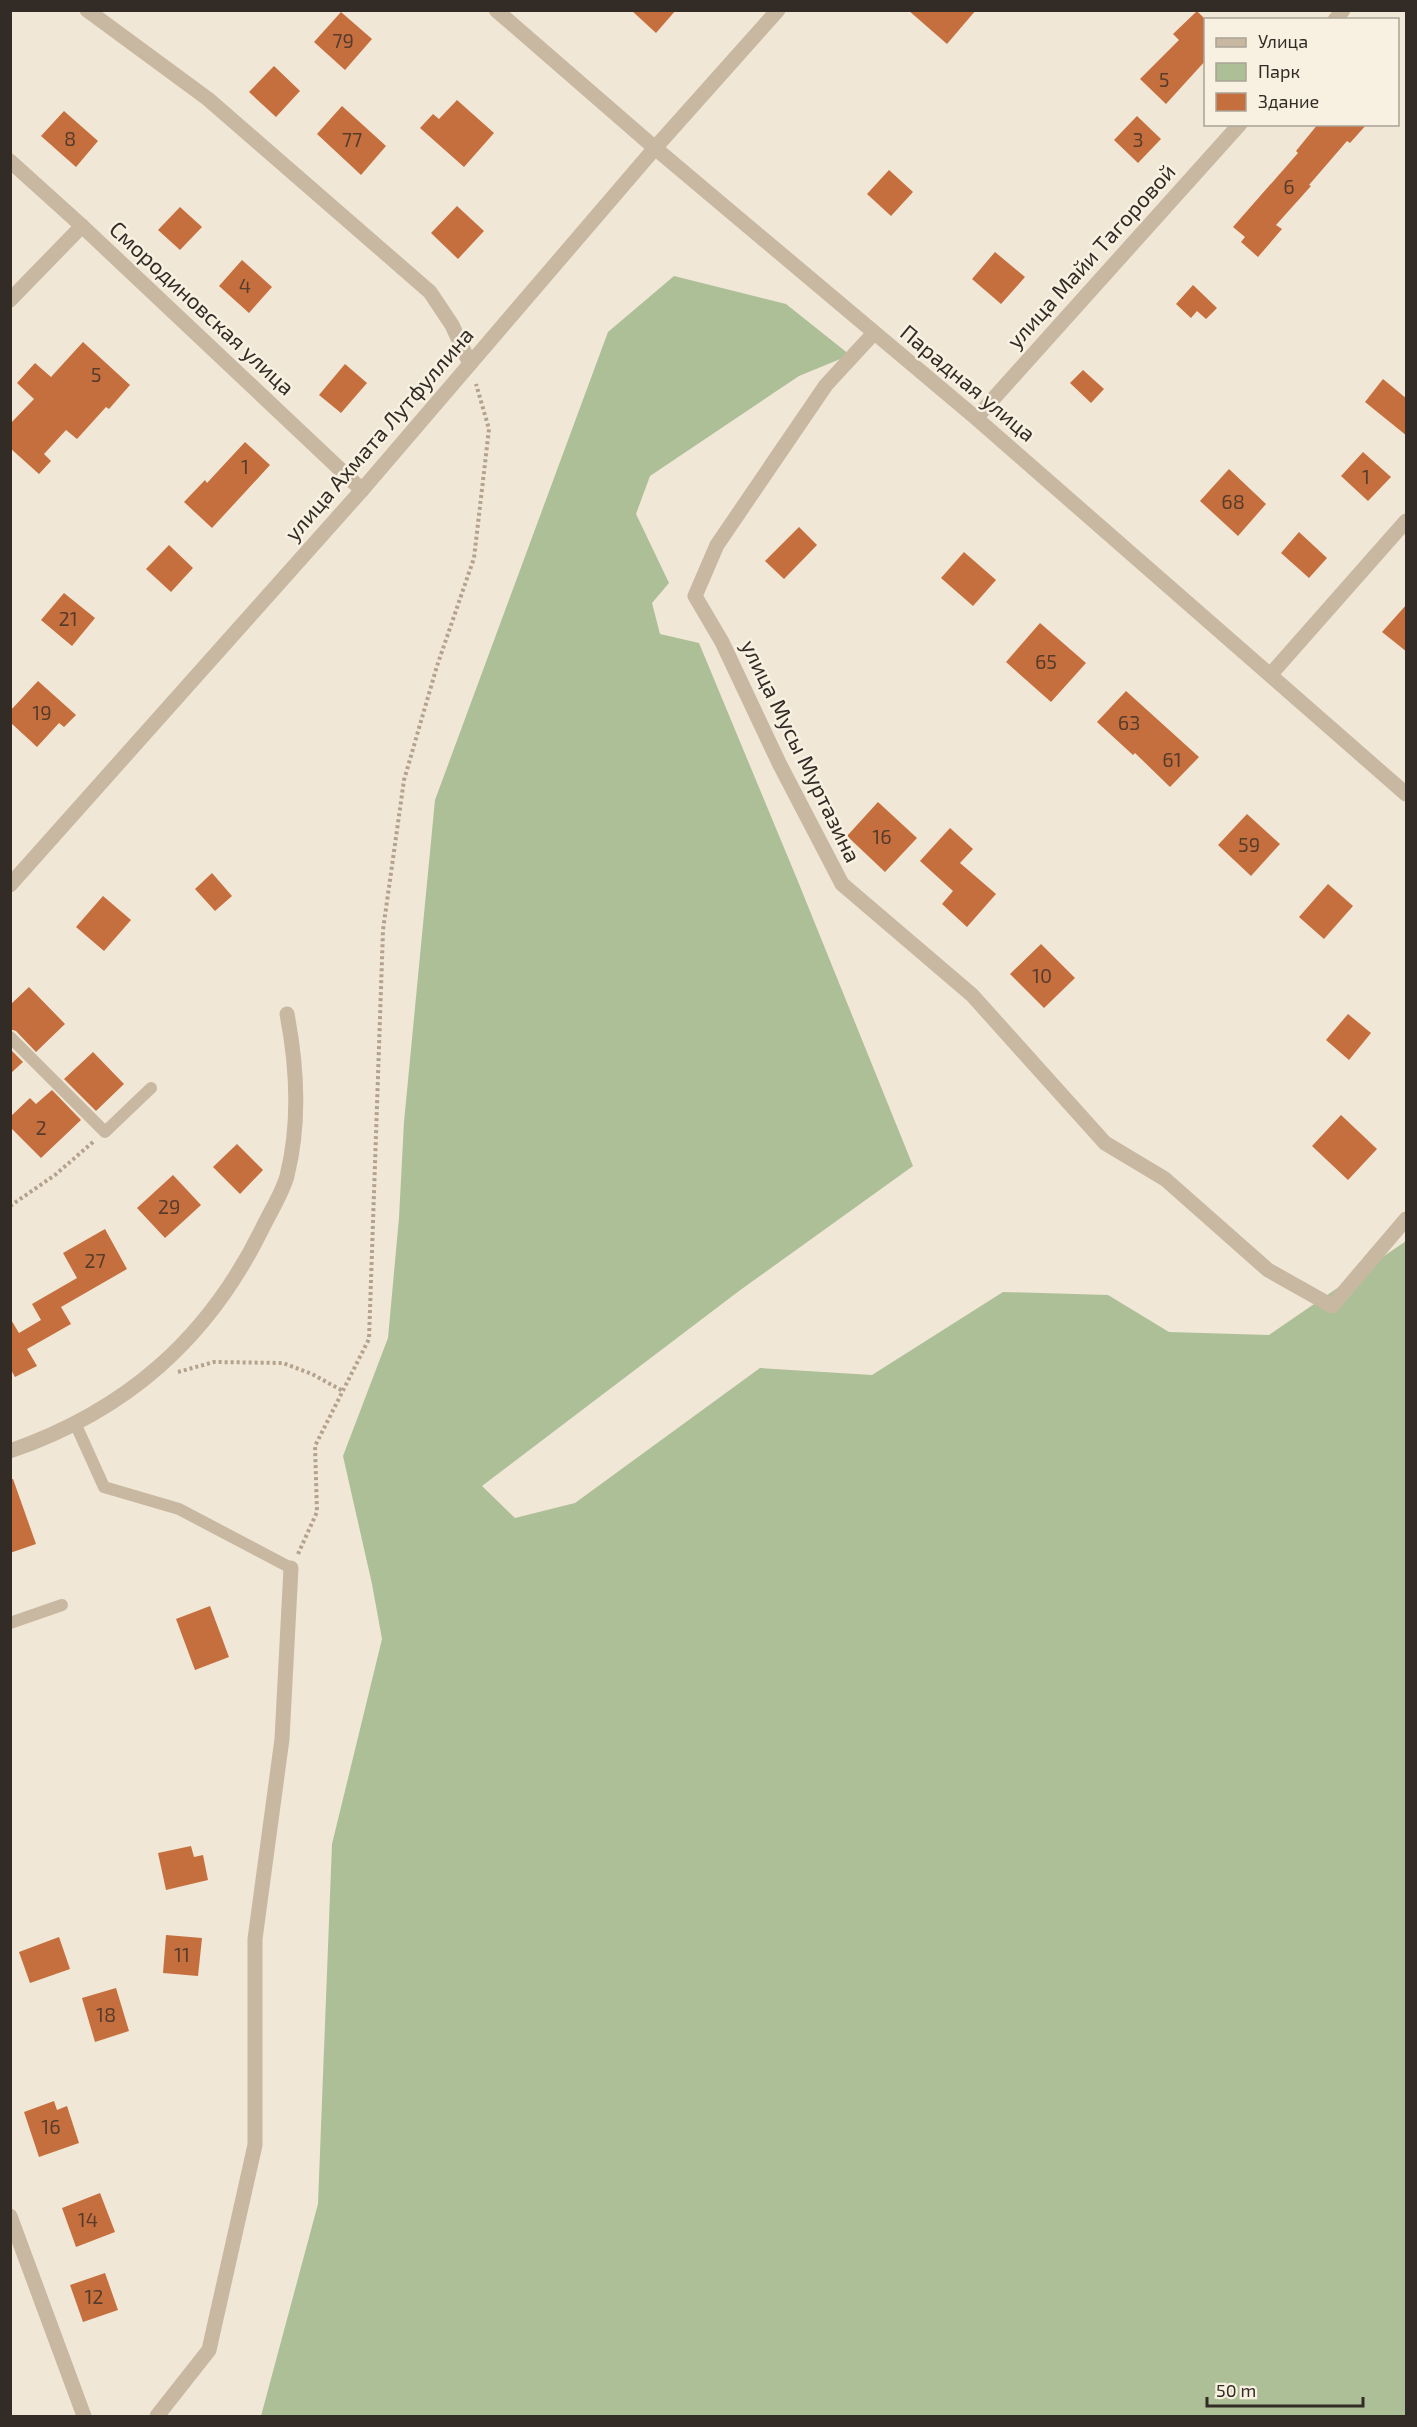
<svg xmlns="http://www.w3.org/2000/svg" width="1417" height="2427" font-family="'Exo 2',sans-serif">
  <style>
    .green { fill: #adbf96 }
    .building { fill: #c66f3e }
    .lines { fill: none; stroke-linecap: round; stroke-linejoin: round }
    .path { stroke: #b4a28d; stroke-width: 4; stroke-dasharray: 3 3; stroke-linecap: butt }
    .lane { stroke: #c8b8a2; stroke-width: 12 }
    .street { stroke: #c8b8a2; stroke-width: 15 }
    .labels { text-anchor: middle; stroke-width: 5; stroke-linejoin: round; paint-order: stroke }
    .number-label { font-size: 20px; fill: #583c2b }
    .street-label { font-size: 22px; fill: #332b25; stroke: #f8f1e2 }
  </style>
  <rect width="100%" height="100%" fill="#f0e7d6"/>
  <polygon class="green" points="674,276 786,304 850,355 799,376 650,476 636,514 669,583 652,603 660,634 699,643 797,879 913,1166 739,1291 482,1486 515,1518 575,1503 760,1368 872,1375 1003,1292 1108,1295 1169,1332 1269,1335 1406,1241 1406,2416 261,2416 318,2204 332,1844 382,1639 372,1584 343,1456 388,1338 399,1218 404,1122 435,800 608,332"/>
  <g class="building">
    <polygon points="631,10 676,10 656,33"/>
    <polygon points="908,10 976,10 947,44"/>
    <polygon points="1197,11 1206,20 1206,60 1166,104 1140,79 1179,40 1173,34"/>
    <polygon points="341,12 372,39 345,70 314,42"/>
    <polygon points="274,66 300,91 276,117 249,92"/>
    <polygon points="457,100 494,133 464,167 420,128 433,114 439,119"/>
    <polygon points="342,106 386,146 361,175 317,134"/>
    <polygon points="64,111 98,141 76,167 41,136"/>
    <polygon points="1137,116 1161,139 1138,163 1114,140"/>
    <polygon points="1318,124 1367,124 1350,143 1347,141 1309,185 1311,186 1276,225 1282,229 1258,257 1241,242 1245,237 1233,227 1298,153 1296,151"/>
    <polygon points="889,170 913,192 891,216 867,194"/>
    <polygon points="457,206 484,231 458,259 431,233"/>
    <polygon points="180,207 202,227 180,250 158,230"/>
    <polygon points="995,252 1025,277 1001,304 972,279"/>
    <polygon points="242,260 272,287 249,313 219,286"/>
    <polygon points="1193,285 1217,308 1206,319 1197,311 1191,318 1176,304"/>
    <polygon points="83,342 130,385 109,409 106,407 77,439 66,430 44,454 51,461 39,474 10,448 10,424 34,399 17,383 35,363 51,377"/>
    <polygon points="345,364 367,383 341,413 319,395"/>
    <polygon points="1083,370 1104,389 1091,403 1070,383"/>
    <polygon points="1383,379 1407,399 1407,436 1365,402"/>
    <polygon points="245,442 270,465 212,528 184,502 205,480 207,483"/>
    <polygon points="1363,452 1391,477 1368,501 1341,476"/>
    <polygon points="1229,469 1266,504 1238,536 1200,501"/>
    <polygon points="799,527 817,545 784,579 765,561"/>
    <polygon points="1299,532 1327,558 1309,578 1281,553"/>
    <polygon points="169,545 193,568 171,592 146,569"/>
    <polygon points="964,552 996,580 973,606 941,578"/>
    <polygon points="64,593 95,618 72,646 41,620"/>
    <polygon points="1407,604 1407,652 1382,632"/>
    <polygon points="1040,623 1086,663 1051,702 1006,662"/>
    <polygon points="38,681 76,715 64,727 59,723 37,747 10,722 10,711"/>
    <polygon points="1126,691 1199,757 1170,787 1135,753 1133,755 1097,722"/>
    <polygon points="878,802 917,838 885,872 847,836"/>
    <polygon points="1247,814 1280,844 1251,876 1218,845"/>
    <polygon points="950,828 973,849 960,863 996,894 967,927 942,904 953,891 920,861"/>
    <polygon points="212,873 232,896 215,911 195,889"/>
    <polygon points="1328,884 1353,906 1324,939 1299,917"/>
    <polygon points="103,896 131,920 104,951 76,927"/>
    <polygon points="1041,944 1075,978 1044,1008 1010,974"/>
    <polygon points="29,987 65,1024 36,1052 16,1031 10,1029 10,1005"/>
    <polygon points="1348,1014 1371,1033 1349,1060 1326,1040"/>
    <polygon points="10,1049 23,1062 10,1074"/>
    <polygon points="93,1052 124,1084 96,1111 64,1079"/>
    <polygon points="52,1090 81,1120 41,1158 10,1127 10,1117 30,1098 36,1104"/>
    <polygon points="1341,1115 1377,1149 1348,1180 1312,1146"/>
    <polygon points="237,1144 263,1170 240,1194 213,1167"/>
    <polygon points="173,1175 201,1205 165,1238 137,1208"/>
    <polygon points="105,1229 127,1269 61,1307 71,1324 27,1349 37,1366 15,1377 10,1368 10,1318 19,1333 41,1320 32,1304 77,1278 63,1253"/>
    <polygon points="13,1479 36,1544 10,1553 10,1480"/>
    <polygon points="210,1606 229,1657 195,1670 176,1619"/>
    <polygon points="191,1846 194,1857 203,1855 208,1880 166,1890 158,1853"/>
    <polygon points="166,1935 202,1938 198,1976 163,1973"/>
    <polygon points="59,1937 70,1969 30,1983 19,1952"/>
    <polygon points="116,1988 129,2031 95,2042 82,1998"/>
    <polygon points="54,2101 57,2110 67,2106 79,2143 39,2157 24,2112"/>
    <polygon points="100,2193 115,2232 76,2247 62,2208"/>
    <polygon points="105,2273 118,2310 83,2322 70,2285"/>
  </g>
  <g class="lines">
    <g class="path">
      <polyline points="10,1206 55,1175 93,1142"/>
      <polyline points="178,1372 214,1362 283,1363 312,1374 343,1391"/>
      <polyline points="298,1554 317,1512 315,1446 369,1339 383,930 404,780 437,666 474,558 489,429 476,384"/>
    </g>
    <g class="lane">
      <polyline points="10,1037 105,1132 151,1088"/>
      <polyline points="75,1423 104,1487 179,1509 291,1568"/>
      <polyline points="10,1623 62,1605"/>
    </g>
    <g class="street">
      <polyline points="87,10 208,99 430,292 452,325 470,364"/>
      <polyline points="496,10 655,148 976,418 1406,794"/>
      <polyline points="1335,20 1343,10"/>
      <polyline points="10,161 82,226 362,490"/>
      <polyline points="10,300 82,226"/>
      <polyline points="874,333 826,385 717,545 695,596 722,642 779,763 842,884 972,995 1105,1143 1165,1179 1268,1270 1332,1306 1406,1219"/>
      <polyline points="976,418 1240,124"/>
      <polyline points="1271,674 1406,521"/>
      <polyline points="10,885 362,490 655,148 778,10"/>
      <path d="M10,1451C126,1411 208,1339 262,1229C270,1212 282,1194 287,1176C300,1124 297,1066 287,1014"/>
      <polyline points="10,2216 84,2416"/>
      <polyline points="157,2416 209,2350 255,2145 255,1939 282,1739 291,1568"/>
    </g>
  </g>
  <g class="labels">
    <g class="number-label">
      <text x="343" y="48">79</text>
      <text x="1164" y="87">5</text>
      <text x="70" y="146">8</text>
      <text x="352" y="147">77</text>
      <text x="1138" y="147">3</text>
      <text x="1289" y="194">6</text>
      <text x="245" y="293">4</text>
      <text x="96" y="382">5</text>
      <text x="245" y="474">1</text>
      <text x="1366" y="484">1</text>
      <text x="1233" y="509">68</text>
      <text x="68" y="626">21</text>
      <text x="1046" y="669">65</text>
      <text x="42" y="720">19</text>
      <text x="1129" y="730">63</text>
      <text x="1172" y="767">61</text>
      <text x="882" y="844">16</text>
      <text x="1249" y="852">59</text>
      <text x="1042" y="983">10</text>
      <text x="41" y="1135">2</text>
      <text x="169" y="1214">29</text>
      <text x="95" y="1268">27</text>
      <text x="182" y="1962">11</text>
      <text x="106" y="2022">18</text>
      <text x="51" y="2134">16</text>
      <text x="88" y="2227">14</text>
      <text x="94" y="2304">12</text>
    </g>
    <g class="street-label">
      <text transform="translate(1091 256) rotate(-48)" y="8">улица Майи Тагоровой</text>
      <text transform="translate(202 308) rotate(43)" y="8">Смородиновская улица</text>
      <text transform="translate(968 383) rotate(40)" y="8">Парадная улица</text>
      <text transform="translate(379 434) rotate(-49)" y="8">улица Ахмата Лутфуллина</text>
      <text transform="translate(801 751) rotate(64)" y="8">улица Мусы Муртазина</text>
    </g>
  </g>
  <rect width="1417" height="2427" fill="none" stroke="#332b25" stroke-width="24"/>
  <rect x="1204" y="18" width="195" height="108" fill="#f8f1e2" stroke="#a9a296" stroke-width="1.5"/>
  <rect x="1216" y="38" width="30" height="9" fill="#c8b8a2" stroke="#a9a296" stroke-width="1.5"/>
  <text x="1258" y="48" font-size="18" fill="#332b25">Улица</text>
  <rect x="1216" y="63" width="30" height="18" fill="#adbf96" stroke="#a9a296" stroke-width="1.5"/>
  <text x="1258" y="78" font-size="18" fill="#332b25">Парк</text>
  <rect x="1216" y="93" width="30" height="18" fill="#c66f3e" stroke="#a9a296" stroke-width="1.5"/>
  <text x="1258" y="108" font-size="18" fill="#332b25">Здание</text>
  <path d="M1207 2397v9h156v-9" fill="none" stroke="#332b25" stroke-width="3"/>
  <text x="1216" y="2397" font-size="18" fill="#332b25" stroke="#f8f1e2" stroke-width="4.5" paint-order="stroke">50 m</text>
</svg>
